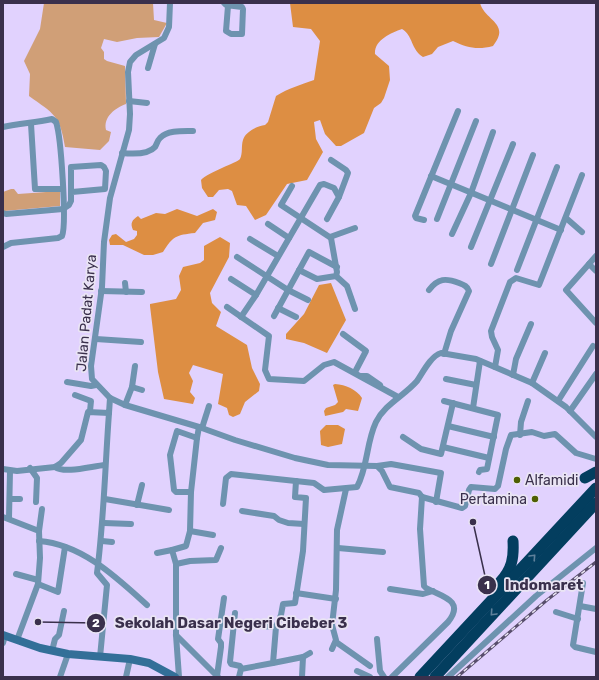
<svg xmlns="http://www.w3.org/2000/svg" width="599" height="680" font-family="Rubik,sans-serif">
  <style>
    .green { fill: #d09f77 }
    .forest { fill: #dd8e43 }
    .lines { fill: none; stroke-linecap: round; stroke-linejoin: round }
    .street { stroke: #6e93af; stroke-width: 6 }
    .secondary { stroke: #336f98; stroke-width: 8 }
    .highway { stroke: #033e5f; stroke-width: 11 }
    .rail-casing { stroke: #584e6c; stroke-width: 3 }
    .rail { stroke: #eae5f4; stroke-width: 1.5; stroke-dasharray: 4.5; stroke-linecap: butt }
    .oneway { stroke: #5f819b }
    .poi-dot { fill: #4e5f02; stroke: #eae5f4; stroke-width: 1.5 }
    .labels { text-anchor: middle; stroke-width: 3.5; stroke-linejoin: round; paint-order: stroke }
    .street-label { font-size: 14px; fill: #3a304c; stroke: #eae5f4 }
    .poi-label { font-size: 14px; fill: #3a304c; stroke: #eae5f4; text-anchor: start }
    .leader { fill: none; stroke: #3a304c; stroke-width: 1.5 }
    .callout-dot { fill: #3a304c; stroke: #eae5f4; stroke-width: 1.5 }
    .mark-label { font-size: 12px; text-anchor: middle; font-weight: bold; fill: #fff }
    .callout-label { font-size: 15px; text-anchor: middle; font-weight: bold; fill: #3a304c; stroke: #eae5f4; stroke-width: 3.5; stroke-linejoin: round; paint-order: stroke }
  </style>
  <rect width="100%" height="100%" fill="#e1d2fe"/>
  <g class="green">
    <path d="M44,3H153L154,20L167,23L159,37L137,38L117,42L104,39L101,48L104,52V59L107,61L125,66L126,104C115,108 103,117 106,130L111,132L109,141L100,150L65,147C60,115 54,114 29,96L30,74L24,61L40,29Z"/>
    <polygon points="11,189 14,189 18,194 60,191 60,206 4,211 3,192"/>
  </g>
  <g class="forest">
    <path d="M290,3H480C485,21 511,23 493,46C478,50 467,48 453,41L438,47L432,54L423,57C411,50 413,35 402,29C391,33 374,40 375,54L389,66L390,80L384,98L381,103L374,108L364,133L341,146H336L325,134L320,120L314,122L316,139L323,152L307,180L287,184L266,215L255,220L246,206L237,205L232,191L228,189L219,190L213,197H208L202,188L201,180C208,172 237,163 240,159C243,153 241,146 243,140C245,132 257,126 265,125L268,122L276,96C289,88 300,85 314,80L320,41L311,29L293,27Z"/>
    <path d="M177,209L197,216L213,209L217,212L215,220L203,223L195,233C176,235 173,236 163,252L153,255H144L123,245H110L109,240L112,235L116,234L126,242L134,239L137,235V231L133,230C130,223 132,220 138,216L141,219L156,213L165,214Z"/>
    <polygon points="220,237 230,243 229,257 210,293 212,303 221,312 216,326 247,345 252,368 260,384 259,391 245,402 240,414 233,417 229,415 227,408 218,404 223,374 193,365 189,373 193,381 190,392 195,398 193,404 164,399 158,372 150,306 150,304 176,299 181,290 179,276 183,267 200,263 204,260 204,246"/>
    <polygon points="331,283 346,320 327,353 304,343 286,339 286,334 304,314 319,285"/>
    <path d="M335,384C346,385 356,389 362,398L358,411L346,409L343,412L325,416L324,411L326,408L335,405L338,402L333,385Z"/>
    <polygon points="326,425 338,425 345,429 342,444 328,447 321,445 320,431"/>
  </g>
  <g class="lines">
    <g class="street">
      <polyline points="170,3 169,27 164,38 136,55 130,62 128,72 130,114 129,130 110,198 104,242 102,287 91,366 92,379 110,398 125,405 199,427 235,440 295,458 328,465 377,466 382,471 390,487 419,493 422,497"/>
      <polyline points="224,3 226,5 242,7 243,9 242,34 231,34 226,31 228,6"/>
      <polyline points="148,68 155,44"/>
      <polyline points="129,101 147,103"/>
      <polyline points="31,124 35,189 63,189"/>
      <path d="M3,127C21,123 35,123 52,119L56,122C61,136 67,224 62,236L58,238L11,243L3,247"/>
      <path d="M122,153C132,154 148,155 155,147C157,144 157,141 160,138C167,130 183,131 193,131"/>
      <polyline points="331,160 346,170 348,173 339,197"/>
      <polyline points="431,176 561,230"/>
      <polyline points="292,186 281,205 331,238 337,272 336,276 317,279 299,270"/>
      <polyline points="3,213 6,214 63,209 69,205 71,201 71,167 101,165 104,167 106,171 105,189 72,192"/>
      <polyline points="566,218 582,232"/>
      <polyline points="437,219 476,121"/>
      <polyline points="424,220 416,218 415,216 458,111"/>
      <polyline points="268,224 289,238"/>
      <polyline points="452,234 471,193 493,132"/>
      <polyline points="330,237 355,228"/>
      <polyline points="250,239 278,256"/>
      <polyline points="471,247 513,144"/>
      <polyline points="596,256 589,264 596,271"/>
      <polyline points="237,257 288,290 308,300"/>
      <polyline points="491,264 533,155"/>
      <polyline points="589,264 566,290 596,323"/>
      <polyline points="517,270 557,167"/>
      <polyline points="336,276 347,286 355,309"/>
      <polyline points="231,279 256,295"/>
      <polyline points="125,283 126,292"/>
      <path d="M429,290C438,278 446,278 459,283C464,285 467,286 469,291L451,331L444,354"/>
      <polyline points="101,291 142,292"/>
      <polyline points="227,307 269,336 265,370 269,379 304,381 324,365 334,362 398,397"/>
      <polyline points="278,308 296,317"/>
      <polyline points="274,316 309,252 337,267"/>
      <polyline points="241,317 256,295 320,185 324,184 334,188 339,197 327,219"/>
      <polyline points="343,334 366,351 355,372"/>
      <polyline points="96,339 141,342"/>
      <polyline points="495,367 498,350 492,337 491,331 510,282 516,278 539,285 582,175"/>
      <polyline points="513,375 516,359 531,324"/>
      <polyline points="361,376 367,376 380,385"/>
      <polyline points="446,379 476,385"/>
      <polyline points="67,382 91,386 96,385"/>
      <polyline points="532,383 545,353"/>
      <polyline points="132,387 142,390"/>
      <polyline points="75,395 91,401 90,411"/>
      <polyline points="444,401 498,415 487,469 480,470 479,472"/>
      <polyline points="558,401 593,346"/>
      <polyline points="125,405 132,387 135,366"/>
      <polyline points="473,408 480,361"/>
      <polyline points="570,411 596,374"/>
      <polyline points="448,426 494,437"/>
      <polyline points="202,428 209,406"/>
      <polyline points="520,435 521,422 528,401"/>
      <polyline points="403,437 421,449 441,454 453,403"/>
      <polyline points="443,447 489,458"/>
      <polyline points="377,466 391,464 441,473 436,502"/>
      <path d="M55,467C65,474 92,466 105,465"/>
      <polyline points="30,468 37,478 36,502"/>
      <polyline points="3,469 17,471 55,467 61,463 81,440 88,412 109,413 110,398"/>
      <polyline points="191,492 197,438"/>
      <polyline points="422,497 462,508 465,506 469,490 471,487 495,489 498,486 506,449 511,435 532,432 544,436 555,434 576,453 596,459"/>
      <polyline points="11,499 20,499"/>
      <polyline points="105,499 169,510"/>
      <path d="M223,504L226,478L231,474L314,483L324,490L357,487C368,467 366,443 376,422C385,404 404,396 417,381C423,372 431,356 441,353L476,359L532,383L566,407L596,437"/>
      <polyline points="137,505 142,485"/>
      <polyline points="242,511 274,516 279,520 288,523 304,524"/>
      <polyline points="3,517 39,531 40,558 38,584 17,640"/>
      <polyline points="9,518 10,471"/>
      <polyline points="104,523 131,524"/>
      <polyline points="39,531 42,509"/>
      <polyline points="190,531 213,535"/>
      <path d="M39,541C82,544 117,578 147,605"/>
      <polyline points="102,541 112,542"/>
      <polyline points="338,548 383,552"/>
      <polyline points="157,553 172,550"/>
      <polyline points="176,564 190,561 216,560 221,548"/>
      <polyline points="16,574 38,580"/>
      <polyline points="583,583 573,645 575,647 596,652"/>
      <polyline points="38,584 58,592 65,547"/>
      <polyline points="390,589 423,594 433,591"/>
      <polyline points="296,593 336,599"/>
      <polyline points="580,606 596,609"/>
      <polyline points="556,612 578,619"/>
      <polyline points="235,613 230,662 231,664 240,666 241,669"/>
      <polyline points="221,623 276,627"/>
      <polyline points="176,635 218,677"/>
      <polyline points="377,639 380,671 384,677"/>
      <polyline points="336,642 370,666"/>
      <polyline points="3,643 5,636"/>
      <polyline points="332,649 336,640 332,625 336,590 337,530 346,489"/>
      <polyline points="52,651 55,639 59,635 64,611"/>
      <path d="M100,657L107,585L97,573C104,519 105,467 109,413"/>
      <polyline points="273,663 303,657 310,653"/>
      <polyline points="357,671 370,677"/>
      <polyline points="217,676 221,647 221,643 218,639 224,598"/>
      <polyline points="60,677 68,654"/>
      <polyline points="126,677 130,659"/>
      <polyline points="179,677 176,635 176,564 172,550 186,546 190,531 191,492 176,492 174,490 170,455 177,431 197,438 199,427"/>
      <polyline points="239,677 241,669 273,663 276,627 281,615 283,604 295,603 303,551 306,498 295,497 296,481"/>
      <polyline points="302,677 303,657"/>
      <path d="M392,677L448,622C466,600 440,596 426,588L424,586L420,529L422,497"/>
      <polyline points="448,677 536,596 596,548"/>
    </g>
    <polyline class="secondary" points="3,635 40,648 68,654 130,659 149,663 175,677"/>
    <g class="highway">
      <polyline points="585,478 596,472"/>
      <path d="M500,582C512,569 514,558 513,541"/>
      <polyline points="420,677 596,488"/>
      <polyline points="435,677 596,503"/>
    </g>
    <defs>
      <polyline id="rail" points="457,677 547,600 596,562"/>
    </defs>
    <use href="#rail" class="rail-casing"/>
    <use href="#rail" class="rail"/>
  </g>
  <defs><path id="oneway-chevron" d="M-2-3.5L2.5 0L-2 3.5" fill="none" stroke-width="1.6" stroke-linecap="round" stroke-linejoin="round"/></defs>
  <g class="oneway">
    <use href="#oneway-chevron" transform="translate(533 557) rotate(-47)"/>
    <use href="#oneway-chevron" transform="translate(493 613) rotate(133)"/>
  </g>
  <g class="poi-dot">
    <circle cx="517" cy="480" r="4"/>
    <circle cx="535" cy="499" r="4"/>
  </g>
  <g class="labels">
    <g class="street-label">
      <text transform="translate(86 313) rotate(-85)" y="5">Jalan Padat Karya</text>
    </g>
    <g class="poi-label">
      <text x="525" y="485">Alfamidi</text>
      <text x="527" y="504" text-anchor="end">Pertamina</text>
    </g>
  </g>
  <path class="leader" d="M473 522L487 585M38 622L96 623"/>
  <g class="callout-dot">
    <circle cx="473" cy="522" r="4"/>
    <circle cx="38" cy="622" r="4"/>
    <circle cx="487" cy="585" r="10"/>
    <circle cx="96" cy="623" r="10"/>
  </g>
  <g class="mark-label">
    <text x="487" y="589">1</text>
    <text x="96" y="627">2</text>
  </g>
  <g class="callout-label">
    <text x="544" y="590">Indomaret</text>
    <text x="231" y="628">Sekolah Dasar Negeri Cibeber 3</text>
  </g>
  <rect width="599" height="680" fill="none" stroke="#3a304c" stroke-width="8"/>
</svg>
